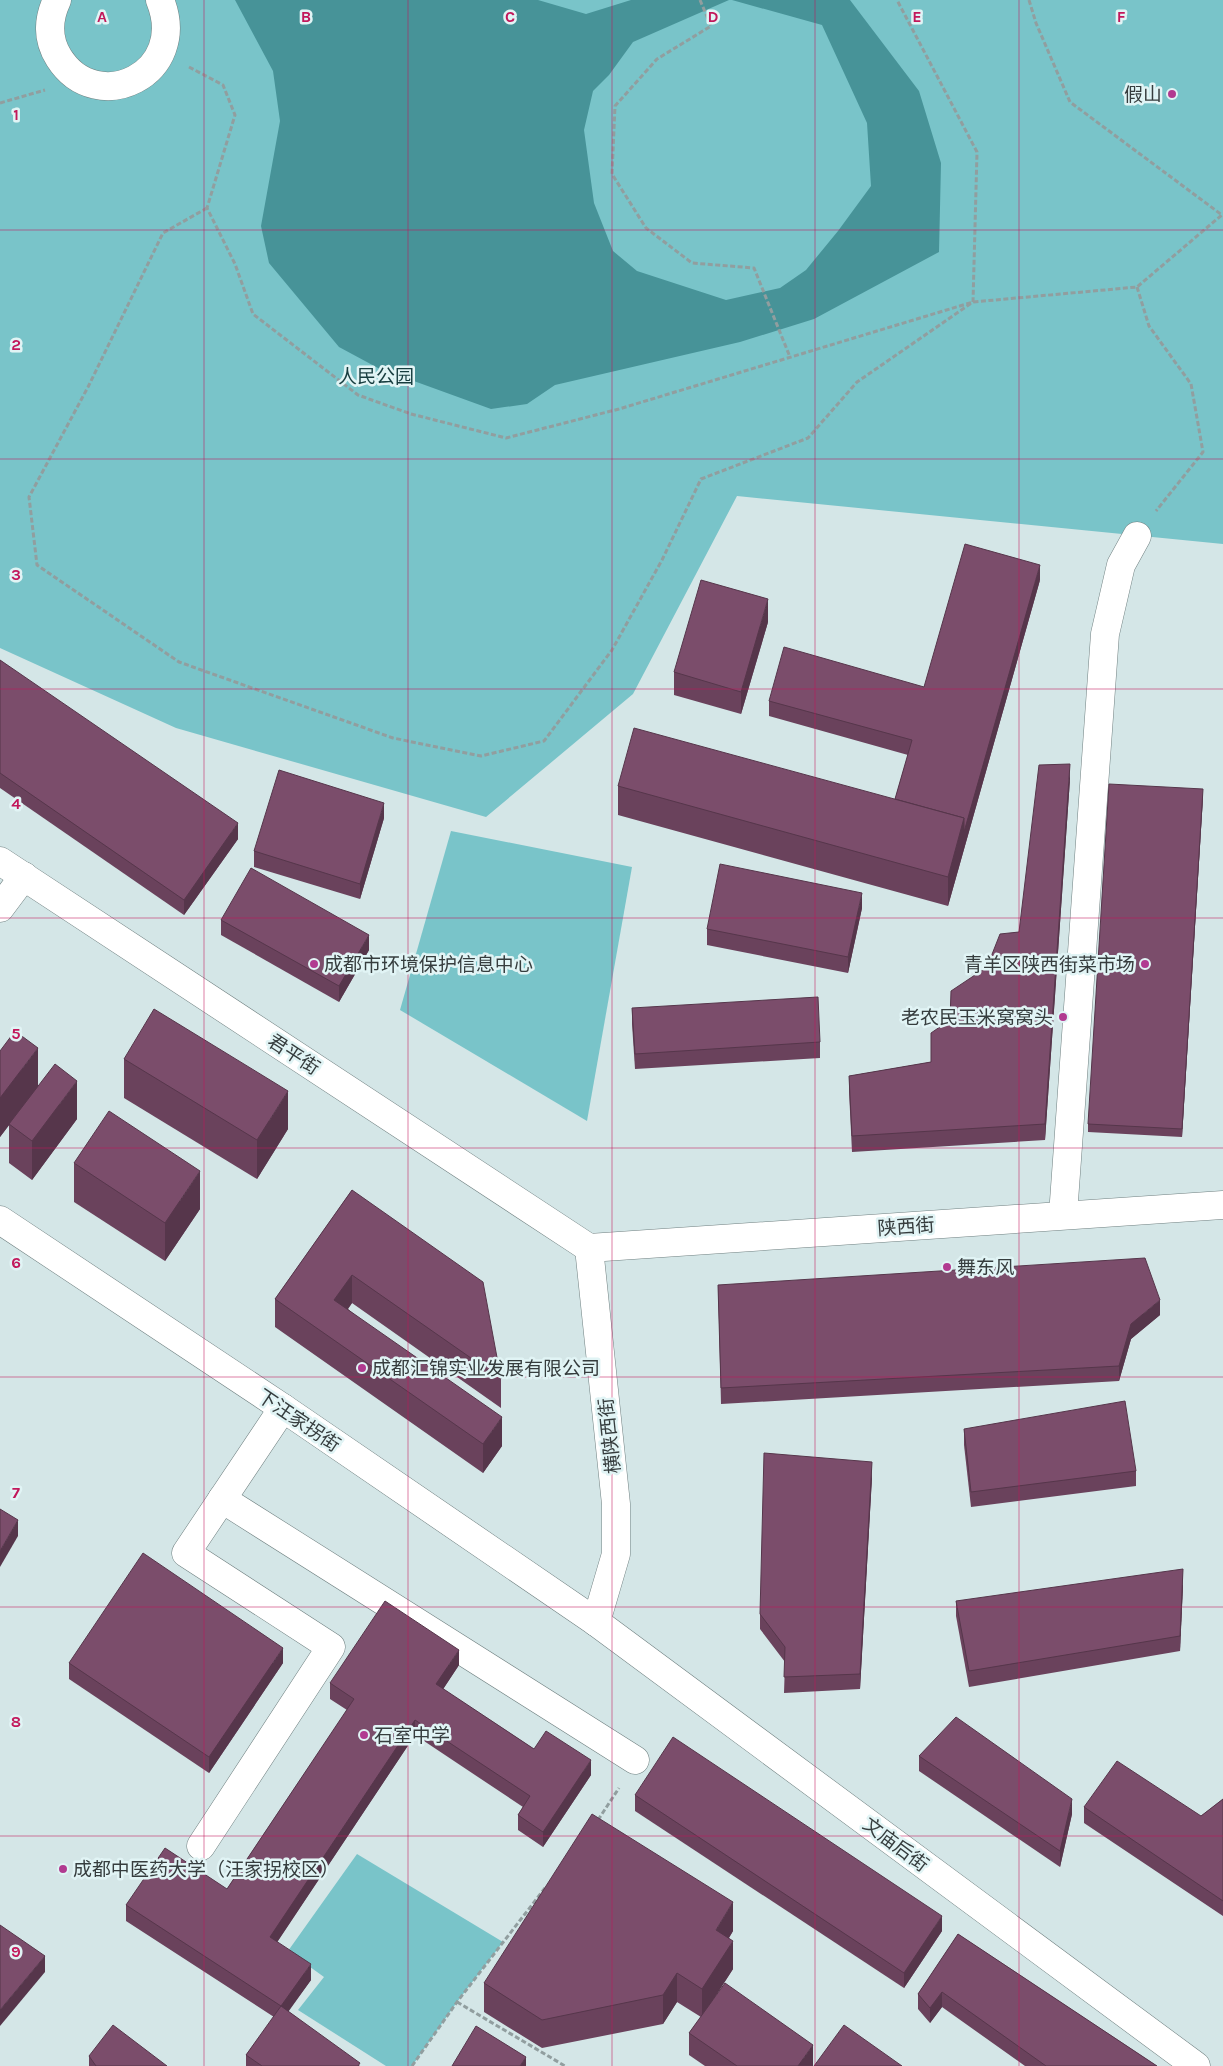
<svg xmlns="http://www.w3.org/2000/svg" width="1223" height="2066" font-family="Karla,'Noto Sans SC',sans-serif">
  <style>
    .green { fill: #79c4c9 }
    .water { fill: #479398 }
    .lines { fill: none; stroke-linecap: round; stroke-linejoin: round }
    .minor-casing { stroke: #708081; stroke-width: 29 }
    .path { stroke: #919e9f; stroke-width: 3; stroke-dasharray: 5 2.5; stroke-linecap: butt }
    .minor { stroke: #fff; stroke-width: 28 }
    .wall { fill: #6a425c }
    .shaded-wall { fill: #56364b }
    .building { fill: #7b4d6b; stroke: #56364b }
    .grid { fill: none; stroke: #c2185b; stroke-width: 1; stroke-opacity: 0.55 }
    .poi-dot { fill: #b13a90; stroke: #e1f4f5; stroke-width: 2 }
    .labels { text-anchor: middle; stroke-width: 5; stroke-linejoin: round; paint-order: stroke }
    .poi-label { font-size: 19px; fill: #363d3e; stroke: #e1f4f5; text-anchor: start }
    .park-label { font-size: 19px; fill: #173d3f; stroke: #e1f4f5 }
    .street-label { font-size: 19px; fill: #363d3e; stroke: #e1f4f5 }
    .grid-label { font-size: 16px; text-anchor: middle; font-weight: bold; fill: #c2185b; stroke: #e1f4f5; stroke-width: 5; stroke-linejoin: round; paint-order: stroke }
  </style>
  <rect width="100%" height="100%" fill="#d4e6e7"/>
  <g class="green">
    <polygon points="0,0 1223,0 1223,544 737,496 633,694 486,817 176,728 0,648"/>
    <polygon points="451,831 632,867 587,1121 400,1010"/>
    <polygon points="357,1854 503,1942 457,2002 412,2066 386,2066 298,2010 324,1977 288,1951"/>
  </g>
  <polygon class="water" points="235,0 538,0 586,14 631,0 729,0 633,42 609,75 593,91 584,130 594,203 613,251 637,271 726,300 780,288 806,270 838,231 871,186 867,123 822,25 732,0 850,0 919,91 941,163 939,252 814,319 740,342 555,385 527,404 491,409 378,368 339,347 269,263 261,226 280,121 273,71"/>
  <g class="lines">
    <defs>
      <g id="minor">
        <path d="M57,0C48,19 47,39 59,58C97,118 190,74 160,0"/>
        <polyline points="0,861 589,1248"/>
        <polyline points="0,908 24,876"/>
        <polyline points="1063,1215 1105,634 1121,565 1137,536"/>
        <polyline points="0,1220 283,1408 596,1622 1196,2066"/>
        <polyline points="589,1248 1223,1205"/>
        <polyline points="589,1248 616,1504 616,1554 596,1622"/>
        <polyline points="222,1499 635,1760"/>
        <polyline points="201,1846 331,1647 186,1553 283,1408"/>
      </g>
    </defs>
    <use href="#minor" class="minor-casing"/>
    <g class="path">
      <polyline points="700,0 711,26 657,59 615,106 612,174 646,228 692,263 754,268 790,357"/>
      <polyline points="1029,0 1036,23 1070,102 1222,215"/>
      <polyline points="189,67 223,85 235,115 207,208 235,264 253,314 358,395 411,414 506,438 619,409 973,302 1137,287 1223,214"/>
      <polyline points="0,103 45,90"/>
      <polyline points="207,208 163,233 88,387 29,497 37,565 179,662 393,738 481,756 544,741 612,650 662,560 701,479 808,438 857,382 973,302 977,152 897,0"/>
      <polyline points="1137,287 1149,326 1191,384 1203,452 1156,511"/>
      <polyline points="598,1820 619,1788"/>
      <polyline points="457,2002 565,2066"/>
      <polyline points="412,2066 457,2002 545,1888"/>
    </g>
    <use href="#minor" class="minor"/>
  </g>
  <g class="wall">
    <polygon points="1040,580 948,906 618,815 618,786 895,799 908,755 769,716 769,701 924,687"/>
    <polygon points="768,622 741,714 674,695 674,672"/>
    <polygon points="0,660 238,839 184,915 0,788"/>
    <polygon points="1070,779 1045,1140 852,1152 849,1091 849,1076 931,1062 987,967 1019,932"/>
    <polygon points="1203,797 1182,1137 1088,1132 1088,1124"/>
    <polygon points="384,818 360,899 254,867 254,851"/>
    <polygon points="862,908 848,973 707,945 707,929"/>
    <polygon points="221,920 369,950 339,1002 221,935"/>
    <polygon points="632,1008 820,1042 820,1058 635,1069 632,1024"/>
    <polygon points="0,1051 38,1086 77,1119 32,1180 9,1163 9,1125 0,1137"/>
    <polygon points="124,1059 288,1129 257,1179 124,1098"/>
    <polygon points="74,1163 200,1209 165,1261 74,1202"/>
    <polygon points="352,1190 501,1379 501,1408 352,1303 348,1309 502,1446 483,1473 275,1327 275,1299"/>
    <polygon points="718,1285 1160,1315 1131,1339 1119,1381 721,1404"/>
    <polygon points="964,1429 1136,1471 1136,1486 971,1507 964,1445"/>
    <polygon points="872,1477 860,1689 784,1693 785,1662 760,1629 760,1614"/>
    <polygon points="1183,1585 1180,1651 969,1687 956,1616 956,1601"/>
    <polygon points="69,1663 283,1663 209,1773 69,1679"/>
    <polygon points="459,1665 443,1689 534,1749 591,1775 543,1847 518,1830 518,1815 523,1807 415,1735 277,1942 311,1980 288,2011 360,2066 246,2066 246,2055 274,2017 126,1921 126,1905 227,1889 347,1710 330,1699 330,1683"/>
    <polygon points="919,1756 1072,1814 1060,1867 919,1771"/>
    <polygon points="635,1795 942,1931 904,1988 635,1811"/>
    <polygon points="1223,1799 1223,1916 1084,1823 1084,1807 1201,1816"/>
    <polygon points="733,1931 729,1938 733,1969 713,2000 813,2066 705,2066 689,2055 689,2033 701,2017 677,2002 663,2024 542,2048 484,2012 484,1983"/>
    <polygon points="958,1934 1157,2066 1025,2066 942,2007 930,2023 918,2009 918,1994"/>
    <polygon points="89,2056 167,2066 89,2066"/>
  </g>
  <g class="shaded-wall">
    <polygon points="1040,565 1040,580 948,906 948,877 964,818"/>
    <polygon points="768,599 768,622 741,714 741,692"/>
    <polygon points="1070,764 1070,779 1045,1140 1045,1124"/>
    <polygon points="1203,789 1203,797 1182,1137 1182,1129"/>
    <polygon points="384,803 384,818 360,899 360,884"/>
    <polygon points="238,823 238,839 184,915 184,900"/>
    <polygon points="862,893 862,908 848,973 848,957"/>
    <polygon points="369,935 369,950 339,1002 339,986"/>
    <polygon points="38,1048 38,1087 0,1137 0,1098"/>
    <polygon points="77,1081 77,1119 32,1180 32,1141"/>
    <polygon points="288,1091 288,1129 257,1179 257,1140"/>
    <polygon points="200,1171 200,1209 165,1261 165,1223"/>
    <polygon points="352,1275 352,1303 334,1328 334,1300"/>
    <polygon points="1160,1300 1160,1315 1131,1339 1119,1381 1119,1366 1131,1324"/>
    <polygon points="502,1417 502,1446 483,1473 483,1444"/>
    <polygon points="872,1462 872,1477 860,1689 860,1674"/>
    <polygon points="18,1520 18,1536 0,1567 0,1551"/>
    <polygon points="1183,1569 1183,1585 1180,1651 1180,1636"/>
    <polygon points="283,1648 283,1663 209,1773 209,1757"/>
    <polygon points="459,1650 459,1665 436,1700 436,1684"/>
    <polygon points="415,1720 415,1735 270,1953 270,1937"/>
    <polygon points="591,1760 591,1775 543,1847 543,1832"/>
    <polygon points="1072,1799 1072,1814 1060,1867 1060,1851"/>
    <polygon points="733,1902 733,1931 716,1958 716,1930"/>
    <polygon points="942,1916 942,1931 904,1988 904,1973"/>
    <polygon points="733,1941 733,1969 702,2017 702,1989"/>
    <polygon points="45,1956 45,1972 0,2026 0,2010"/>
    <polygon points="311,1964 311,1980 281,2022 281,2006"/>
    <polygon points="677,1973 677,2002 663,2024 663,1995"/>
    <polygon points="942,1992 942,2007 930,2023 930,2008"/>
    <polygon points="813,2045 813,2066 798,2066"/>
    <polygon points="526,2057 526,2066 520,2066"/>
  </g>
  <g class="building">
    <polygon points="965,544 1040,565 964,832 964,818 895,799 912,740 769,701 784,647 924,687"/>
    <polygon points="701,580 768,599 741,692 674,672"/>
    <polygon points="0,660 238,823 184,900 0,773"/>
    <polygon points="634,728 964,818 948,877 618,786"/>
    <polygon points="1070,764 1045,1124 852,1136 849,1076 931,1062 931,1033 950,1020 951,991 987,967 1000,934 1019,932 1039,765"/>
    <polygon points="279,770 384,803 360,884 254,851"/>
    <polygon points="1109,784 1203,789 1182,1129 1088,1124"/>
    <polygon points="720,864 862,893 848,957 707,929"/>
    <polygon points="251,868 369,935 339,986 221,920"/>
    <polygon points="818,997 820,1042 635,1054 632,1008"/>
    <polygon points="154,1009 288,1091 257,1140 124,1059"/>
    <polygon points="15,1031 38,1048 0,1098 0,1051"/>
    <polygon points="55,1064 77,1081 32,1141 9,1124"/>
    <polygon points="109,1111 200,1171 165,1223 74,1163"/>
    <polygon points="352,1190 483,1282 501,1379 352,1275 334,1300 502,1417 483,1444 275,1299"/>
    <polygon points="1145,1258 1160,1300 1131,1324 1119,1366 721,1388 718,1285"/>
    <polygon points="1125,1401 1136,1471 971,1492 964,1429"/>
    <polygon points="764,1453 872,1462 860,1674 784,1677 785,1647 760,1614"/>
    <polygon points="0,1509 18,1520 0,1551"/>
    <polygon points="143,1553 283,1648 209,1757 69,1663"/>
    <polygon points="1183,1569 1180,1636 969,1671 956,1601"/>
    <polygon points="385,1601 459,1650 436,1684 534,1749 546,1731 591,1760 543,1832 518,1815 530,1796 415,1720 270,1937 311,1964 281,2006 126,1905 165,1848 227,1889 354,1699 330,1683"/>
    <polygon points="956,1717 1072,1799 1060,1851 919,1756"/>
    <polygon points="673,1737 942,1916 904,1973 635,1795"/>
    <polygon points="1117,1761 1201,1816 1223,1799 1223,1901 1084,1807"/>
    <polygon points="592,1814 733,1902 716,1930 733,1941 702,1989 677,1973 663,1995 542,2020 484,1983"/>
    <polygon points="0,1925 45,1956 0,2010"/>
    <polygon points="958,1934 1157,2066 1046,2066 942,1992 930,2008 918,1994"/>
    <polygon points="725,1983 813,2045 798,2066 737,2066 689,2033"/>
    <polygon points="281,2006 360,2063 358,2066 262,2066 246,2055"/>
    <polygon points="113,2025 167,2066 96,2066 89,2056"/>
    <polygon points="844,2025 902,2066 814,2066"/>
    <polygon points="476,2026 526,2057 520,2066 452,2066"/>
  </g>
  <path class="grid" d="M204,0V2066M408,0V2066M612,0V2066M815,0V2066M1019,0V2066M0,230H1223M0,459H1223M0,689H1223M0,918H1223M0,1148H1223M0,1377H1223M0,1607H1223M0,1836H1223"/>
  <g class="poi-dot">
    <circle cx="1172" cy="94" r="5"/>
    <circle cx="314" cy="964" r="5"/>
    <circle cx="1145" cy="964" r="5"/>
    <circle cx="1063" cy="1017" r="5"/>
    <circle cx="947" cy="1267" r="5"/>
    <circle cx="362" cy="1368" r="5"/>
    <circle cx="364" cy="1735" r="5"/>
    <circle cx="63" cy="1869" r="5"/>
  </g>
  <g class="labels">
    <g class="poi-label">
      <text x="1162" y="101" text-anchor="end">假山</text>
      <text x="324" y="971">成都市环境保护信息中心</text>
      <text x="1135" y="971" text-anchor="end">青羊区陕西街菜市场</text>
      <text x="1053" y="1024" text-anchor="end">老农民玉米窝窝头</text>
      <text x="957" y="1274">舞东风</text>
      <text x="372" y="1375">成都汇锦实业发展有限公司</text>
      <text x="374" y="1742">石室中学</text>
      <text x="73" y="1876">成都中医药大学（汪家拐校区）</text>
    </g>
    <g class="park-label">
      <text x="376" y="383">人民公园</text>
    </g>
    <g class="street-label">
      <text transform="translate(294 1054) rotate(33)" y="7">君平街</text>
      <text transform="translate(906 1226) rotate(-4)" y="7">陕西街</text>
      <text transform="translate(299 1420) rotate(34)" y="7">下汪家拐街</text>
      <text transform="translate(609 1436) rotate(-96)" y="7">横陕西街</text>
      <text transform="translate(896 1844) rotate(37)" y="7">文庙后街</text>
    </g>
  </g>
  <g class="grid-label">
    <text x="102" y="22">A</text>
    <text x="306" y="22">B</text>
    <text x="510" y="22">C</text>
    <text x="713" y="22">D</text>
    <text x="917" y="22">E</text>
    <text x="1121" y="22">F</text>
    <text x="16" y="120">1</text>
    <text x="16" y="350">2</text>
    <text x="16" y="580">3</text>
    <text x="16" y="809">4</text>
    <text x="16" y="1039">5</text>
    <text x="16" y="1268">6</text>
    <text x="16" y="1498">7</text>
    <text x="16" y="1727">8</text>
    <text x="16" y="1957">9</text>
  </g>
</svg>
